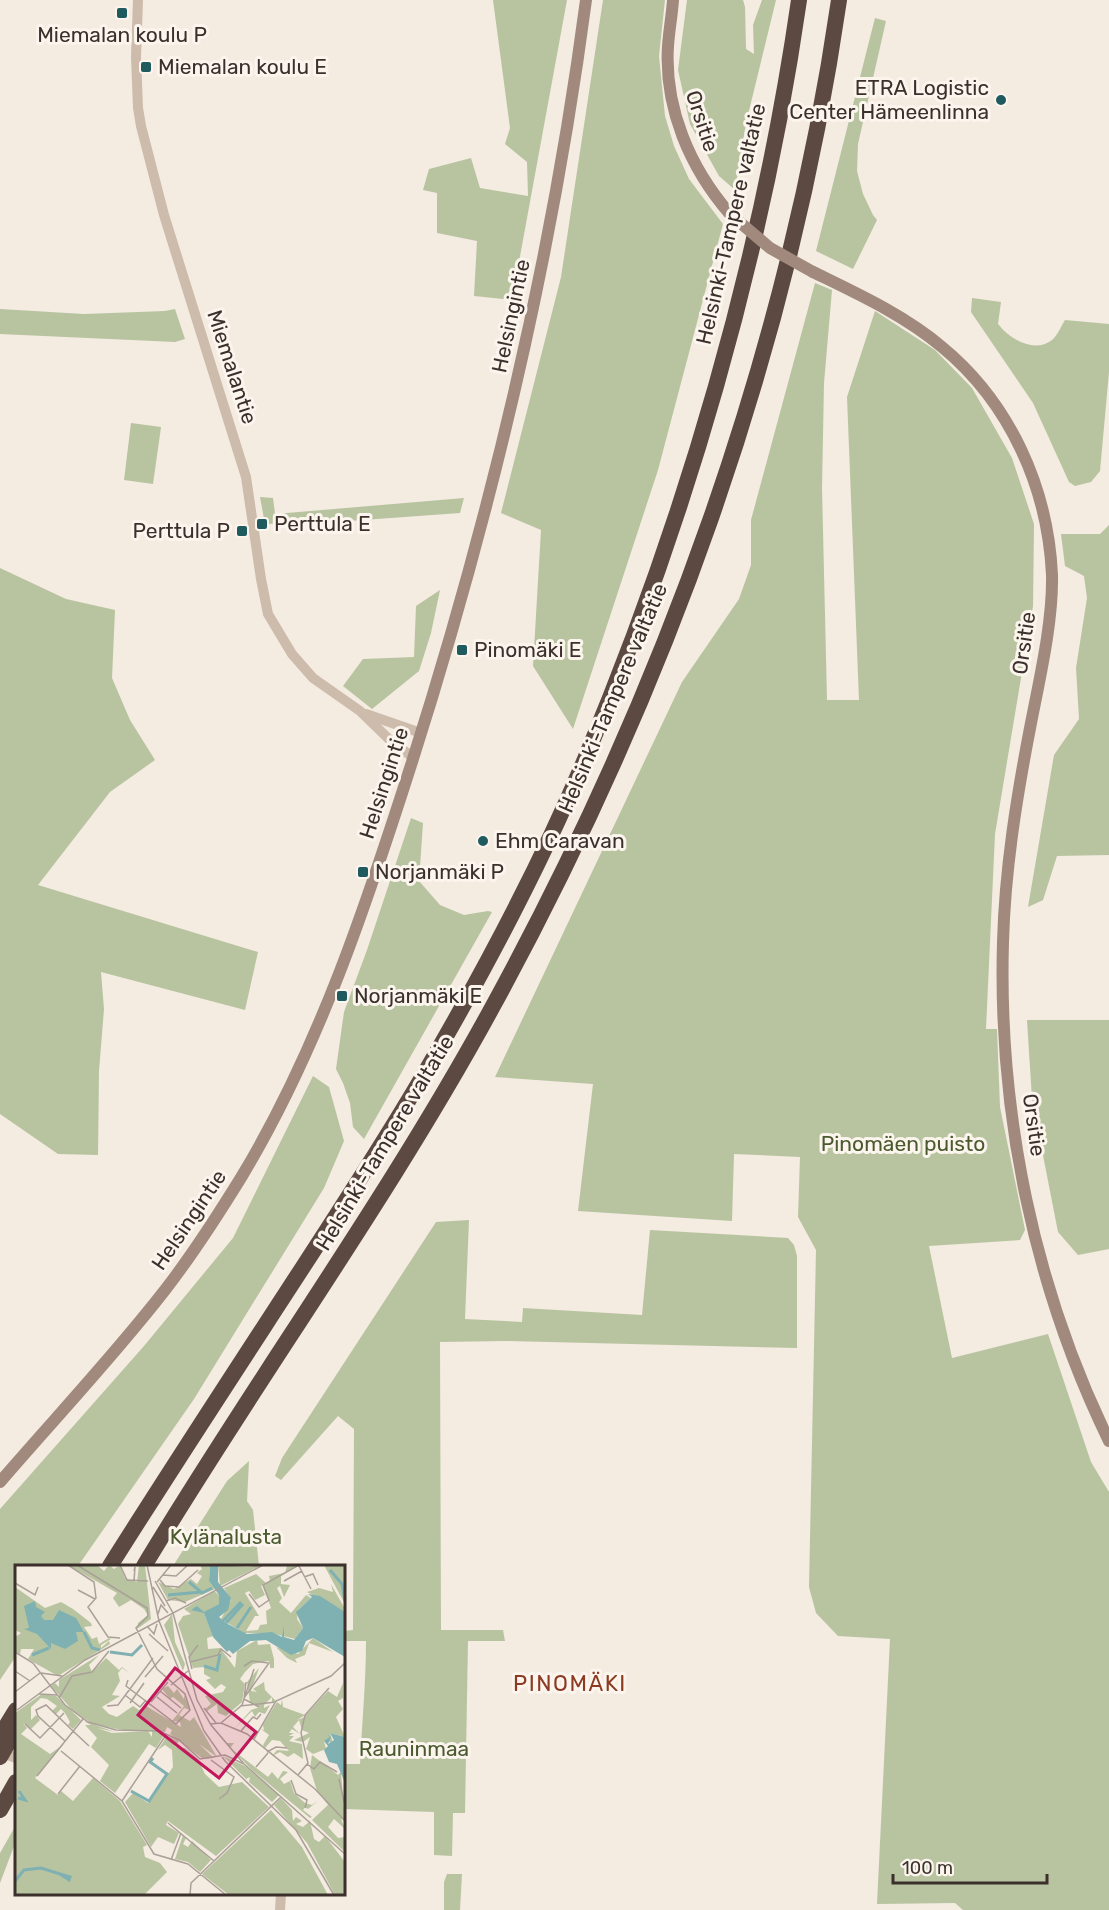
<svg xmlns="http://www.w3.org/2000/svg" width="1109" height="1910" font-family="Rubik,sans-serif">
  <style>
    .green { fill: #b8c4a0 }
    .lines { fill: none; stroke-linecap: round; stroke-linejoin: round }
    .tertiary { stroke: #cdbbac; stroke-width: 10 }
    .secondary { stroke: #a18a7d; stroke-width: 12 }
    .motorway { stroke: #5c4a42; stroke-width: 16 }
    .secondary-bridge { stroke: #a18a7d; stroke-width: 12 }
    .motorway-bridge { stroke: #5c4a42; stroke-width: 16 }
    .poi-dot { fill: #1f5a5e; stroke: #fbf5ee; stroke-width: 2 }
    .labels { text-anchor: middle; stroke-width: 6; stroke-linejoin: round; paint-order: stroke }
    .poi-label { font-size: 21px; fill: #3b302b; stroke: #fbf5ee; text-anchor: start }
    .street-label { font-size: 21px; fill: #3b302b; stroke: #fbf5ee }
    .park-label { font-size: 21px; fill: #4a5a2e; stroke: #fbf5ee }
    .neighbourhood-label { font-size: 22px; letter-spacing: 1.5px; fill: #8c3b22; stroke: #fbf5ee }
    .inset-river { fill: none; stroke: #7fb0b2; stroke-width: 3 }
    .inset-road { fill: none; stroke: #aaa098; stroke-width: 1.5 }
    .view { fill: #c2185b; fill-opacity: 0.15; stroke: #c2185b; stroke-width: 3 }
    .inset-edge { fill: none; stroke: #3b302b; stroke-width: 3 }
  </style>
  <rect width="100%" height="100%" fill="#f4ebe1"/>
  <g class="green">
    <polygon points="493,0 567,0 512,300 474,296 477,241 437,233 437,193 423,190 429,169 471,158 480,188 528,196 527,162 505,144 510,128"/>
    <polygon points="603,0 665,0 659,56 665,116 674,146 689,179 723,224 658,470 573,729 533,666 541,530 501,513 561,277"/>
    <polygon points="687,0 743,0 745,7 746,49 754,54 753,25 762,0 776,0 746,123 735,190 719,176 690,124 678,70"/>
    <polygon points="875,18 886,21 858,144 857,171 863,194 873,215 877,220 853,269 816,251"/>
    <polygon points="815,283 832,290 824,383 822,488 827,700 859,700 847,397 875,311 935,350 972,388 1012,458 1034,524 1033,606 995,834 986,1029 997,1029 1000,1107 1025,1230 1020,1240 929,1246 952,1358 1048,1334 1091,1462 1109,1492 1109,1910 963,1910 955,1903 877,1904 890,1639 838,1636 816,1613 809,1587 816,1250 798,1217 800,1157 734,1154 732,1221 578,1211 593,1084 495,1077 682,682 739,599 751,565 751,520"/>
    <path d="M972,298L1001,302L998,324C1010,339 1034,354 1052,340C1058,335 1061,326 1065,320L1109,324V372L1100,471L1091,482L1075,486L1069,482L1033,403L971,312Z"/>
    <polygon points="0,309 84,314 165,311 175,309 185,339 175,342 0,334"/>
    <polygon points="131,423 161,427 153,484 124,480"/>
    <polygon points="260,497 273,498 275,514 464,498 460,513 349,521 265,524"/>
    <polygon points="1109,525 1109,855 1057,856 1043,900 1028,907 1054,755 1079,719 1076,668 1087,598 1084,576 1065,566 1061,534 1100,534"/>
    <polygon points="0,568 66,599 115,610 112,678 130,720 155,760 110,792 38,885 258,952 245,1010 101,972 104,1009 99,1071 98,1155 58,1154 0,1114"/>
    <polygon points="440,590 431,633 419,671 372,709 343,686 363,659 414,657 416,606"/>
    <polygon points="411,818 423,823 419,881 440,905 464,915 488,911 492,912 364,1139 353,1127 350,1103 343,1083 336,1069 344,1012 367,950"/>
    <polygon points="1027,1020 1109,1020 1109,1249 1078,1255 1058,1232 1032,1099"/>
    <polygon points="313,1076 329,1087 344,1141 324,1188 194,1399 78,1566 16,1566 16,1656 0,1680 0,1509 144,1346 233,1238"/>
    <path d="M469,1220L465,1319L522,1322L523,1308L642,1315L650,1230L788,1238L794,1245L797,1256V1348L505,1341L440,1342L441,1630H503L505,1641H468L465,1813H453L452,1856L434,1855V1812L344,1809V1764H360C362,1723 366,1682 366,1641H344V1631L353,1630L354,1429L338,1416L281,1480L275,1476L282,1458L436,1222Z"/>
    <polygon points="249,1461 247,1501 253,1510 259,1566 173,1566 227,1481"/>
    <polygon points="16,1811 16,1841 0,1883 0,1853 16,1825 15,1815"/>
    <polygon points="447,1874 462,1874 460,1910 444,1910 444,1882"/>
  </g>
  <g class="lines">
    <g class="tertiary">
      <polyline points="138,0 136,57 138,108 141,126 164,215 246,477 261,579 268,614 292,654 313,678 360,711 394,744 413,757"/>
      <polyline points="366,714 421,733"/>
      <polyline points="0,1752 16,1758"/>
      <polyline points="280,1910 281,1894"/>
    </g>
    <g class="secondary">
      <path d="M673,0C672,15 669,31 668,46C664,108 690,168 730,214"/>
      <path d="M813,272C858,294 904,315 942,347C1010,403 1048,488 1052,575C1053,621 1040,677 1031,723C1017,795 1005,868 1003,942C998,1113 1034,1287 1109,1441"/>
      <path d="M0,1482C55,1418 113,1357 165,1290C193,1254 218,1215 242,1176C319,1048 367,903 412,762C491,514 552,258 586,0"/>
    </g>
    <g class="motorway">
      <path d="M110,1566C173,1466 238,1367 303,1267C344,1204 385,1141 423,1076C482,975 540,867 585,759C686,519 762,258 799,0"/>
      <path d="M144,1566C257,1378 388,1199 493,1006C664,693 788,353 839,0"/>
      <polyline points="0,1736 16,1710"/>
      <polyline points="0,1810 16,1782"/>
    </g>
    <polyline class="secondary-bridge" points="730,214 770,248 813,272"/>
    <polyline class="motorway-bridge" points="0,1757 16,1729"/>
  </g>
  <g class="poi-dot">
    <rect x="116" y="7" width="12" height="12" rx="3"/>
    <rect x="140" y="61" width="12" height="12" rx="3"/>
    <circle cx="1001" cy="100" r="6"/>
    <rect x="256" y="518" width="12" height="12" rx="3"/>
    <rect x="236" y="525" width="12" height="12" rx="3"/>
    <rect x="456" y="644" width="12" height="12" rx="3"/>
    <circle cx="483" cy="841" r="6"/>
    <rect x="357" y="866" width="12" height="12" rx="3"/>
    <rect x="336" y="990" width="12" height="12" rx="3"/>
  </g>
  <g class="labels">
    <g class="poi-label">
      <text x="122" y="42" text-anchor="middle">Miemalan koulu P</text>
      <text x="158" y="74">Miemalan koulu E</text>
      <text x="989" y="95" text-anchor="end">ETRA Logistic<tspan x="989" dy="24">Center Hämeenlinna</tspan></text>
      <text x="274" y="531">Perttula E</text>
      <text x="230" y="538" text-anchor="end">Perttula P</text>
      <text x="474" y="657">Pinomäki E</text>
      <text x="495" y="848">Ehm Caravan</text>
      <text x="375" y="879">Norjanmäki P</text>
      <text x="354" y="1003">Norjanmäki E</text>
    </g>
    <g class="street-label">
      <text transform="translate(702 121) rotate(72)" y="7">Orsitie</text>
      <text transform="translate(731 224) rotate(-77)" y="7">Helsinki-Tampere valtatie</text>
      <text transform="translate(511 316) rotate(-78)" y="7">Helsingintie</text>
      <text transform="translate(232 367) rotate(72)" y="7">Miemalantie</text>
      <text transform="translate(1024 643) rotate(-82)" y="7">Orsitie</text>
      <text transform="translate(613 698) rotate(-67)" y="7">Helsinki-Tampere valtatie</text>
      <text transform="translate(384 783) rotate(-72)" y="7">Helsingintie</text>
      <text transform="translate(1034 1125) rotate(82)" y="7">Orsitie</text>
      <text transform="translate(385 1143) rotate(-59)" y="7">Helsinki-Tampere valtatie</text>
      <text transform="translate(189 1220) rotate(-56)" y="7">Helsingintie</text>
    </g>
    <g class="park-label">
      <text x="903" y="1151">Pinomäen puisto</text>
      <text x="226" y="1544">Kylänalusta</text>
      <text x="414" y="1756">Rauninmaa</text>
    </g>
    <g class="neighbourhood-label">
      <text x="570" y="1691">PINOMÄKI</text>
    </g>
  </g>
  <g transform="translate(15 1565)">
    <rect width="330" height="330" fill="#f4ebe1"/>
    <path d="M53,0H82L89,6L94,0L99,4L105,0L110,13L122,17L124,0H130L136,54L122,64L123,58L133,50L129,44L116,35L104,42L98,33L102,28ZM185,0H195L194,16L200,24L170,37L153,35L143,17L159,24L176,14L182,19L187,11L182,8L187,4ZM203,0L233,2L247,0L205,21ZM309,0H330V39L318,17ZM272,1H282L266,11V19L275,20L269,32L265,21L262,23L267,33L264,37L276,48L291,30L296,33L283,45L282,54L288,63L280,74L256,68H229L206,54L216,35L209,23L241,9L251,18L246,21L250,30L240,35L234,26L230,28L244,51H240L231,66L243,65L245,60L252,59L251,46L256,43L248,21L255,16L254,11L270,8ZM316,19L330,44V47L292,27L304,23L318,27ZM0,22L30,43L46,37L58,44L76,58L77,61L69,62L77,74L82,72L84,79L94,73L96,74L86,80V83L94,76L95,79L43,111L18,97L13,94L19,84H6L5,89L0,86V72L6,68L0,65ZM199,26L204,30V39L189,48L198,71L192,73L193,84L205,83L220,103L222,86L242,75L243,80L255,79L259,94V103H255V97L253,96L238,99L230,107L225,114L230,119L227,137L211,151L203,148L202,139L192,146L190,144L196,139L190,131L208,127L211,122L206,119L200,124L191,115L196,113L189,109V102L178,103L163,59L168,51L176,49L169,44ZM157,49L160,77L170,99L168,106L149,60ZM298,73L318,87L294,78L290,90L280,94L282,98L272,93L275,104L272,93L261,82L283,89ZM84,90L74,100L77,107L91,93L104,105L107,102L114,108L107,103L103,108L105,116L97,130L105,131L87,142L94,149L102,152L118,141L124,145L131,141L166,162L165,157L157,156L169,141L158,132L155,134L147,124L153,121L159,128L162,124L169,134V130L175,145L169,143L164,150L175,156L179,152L202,192L184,179L199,193L188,194L155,169L157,165L152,162L150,167L107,165L78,159L58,146L36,121L40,118L44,122V115ZM244,103L236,126L242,127L238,124L249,117L250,125L261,136L257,138V132L249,140V143L255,140L245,158L250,149L244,147L240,152L237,146L220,163L236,145L245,142L235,137L232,117ZM328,118V133L323,136L328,144L321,152L330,172L315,168L318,178L309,176L311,184L298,189L291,184L295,172L288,177L279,175L294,168L287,165L284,155L278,162L285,169L277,164L274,168H279L274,171H279L274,176L287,179L288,194L279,188L273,192L265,187L257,191L262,185L274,186L265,176L257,175L250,183L248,180L254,170L246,164L249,165L248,160L262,137L266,140L267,134L268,142L290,150L282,155L288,153L313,126L322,132ZM27,129L41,131L66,155L58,164L53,160L55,157L50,148L46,144L41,149L37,146L42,141L32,134L26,133L16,142V155L21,150L25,155L16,164L8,158L12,163L6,169L35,189L49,179L20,213L43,230L46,226L58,236L78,213L105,236L132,280L128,282L130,292L145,298L152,307L129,330H0V148ZM69,156L100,167L82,163L97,168L133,166L137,172V165L149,170L141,183L134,179L100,228L85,216L94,200L76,182L82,173L70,160H76ZM152,171L164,176L160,182L170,183L183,194L190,209L204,222L227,217L254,242L201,291L153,256L151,260L164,268L159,279L143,272L136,282L110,237L118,228L133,238L158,202L157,185L150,180L143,185ZM211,178H219L215,183L253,212L257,207L263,214L268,206L273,207L265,214L269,219L275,216L279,228L290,238L297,240L303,236L293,244L290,242L288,245L297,252L295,253L236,204ZM297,190L323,210L326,207L330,256L326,254L330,264L319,254L313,262L323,273L330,272V287L297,255L313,240L317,245L302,226L295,203ZM208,191L230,201L264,230L257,237L234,217L235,212L231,214ZM266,233L277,245L278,256L281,252L287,256L281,259L288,262L295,256L299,274L304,277L310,271L330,297V330H320L292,278L259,240ZM256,245L287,282L313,330H214L187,309ZM168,270L171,273L168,279L173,282L177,276L196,295L185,307L173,297L160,294Z" fill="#b8c4a0"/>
    <path d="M195,0H203V17L216,33L213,45L204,52L211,58L232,69L257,67L267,72L269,61V72L279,75L288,63L281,47L297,32L293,29L305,31L330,47V92L298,73L291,76L287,86L276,90L251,75L235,76L218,89L214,85L212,87L198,72L189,48L176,45L182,41L189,47L204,39V30L194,16ZM20,36L21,42L30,47L26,51L29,55H38L44,45L61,53L69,67H61L63,76L50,84L36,78V84L22,69L9,64L14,63L9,41ZM315,168L330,172V218L322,199L314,197L309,185L313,181L309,176L315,172L312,169L316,172L313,179L319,175Z" fill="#7fb0b2"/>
    <path class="inset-river" d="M315,5L327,19L330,35M174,17L187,28L197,23M153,30L186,27M208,56L226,37M211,58L228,39M222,63L236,42M69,67L77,83L85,85M95,87L117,90L127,80M17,90L34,83M189,101L202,105L205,89M116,226L134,236L152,209L135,197L138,193M3,233L10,235L4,226M0,316L9,305L26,303L55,312L54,315L45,309"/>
    <path class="inset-road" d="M53,0L79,17L81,33L73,42L93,72L105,73M62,0L132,43L133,51L121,63L142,104L170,129L175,145L161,159L111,121L113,115M105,0L112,15L133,16M132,0L144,56L189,166L210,196L281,265L319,330M284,1L296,24M148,10L161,11L173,0M289,12L298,9L303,20M145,15L150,21L164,22L183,5M119,16L120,2L119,6M140,16L158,48L182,135L196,160L229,199L330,289M269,16L287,6M142,17L156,0M0,18L20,30L23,22M138,22L150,41M63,25L80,34M234,29L244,42L254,35L248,20L284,0M151,36L160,33L171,38M143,49L146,40L153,48M132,61L139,69L142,59M134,69L153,86M0,87L18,98L50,140L73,157L101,165L144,166L164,175L185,194L210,190L229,199M175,97L203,90L206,84L216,92M229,101L237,96L254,98L229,133M177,104L174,92L183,80M0,106L15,116M26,108L47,111M130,112L148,91M231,117L229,134L244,142M156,120L173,106M145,126L166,143M0,127L25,108M24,129L42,130M110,130L125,142L131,135M142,132L162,148M44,133L57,111L77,107L94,86M136,137L153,117M115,138L129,118M92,141L103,140L138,93M225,141L261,137M189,143L201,158M2,145L70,95L248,0M206,158L227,140L239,104M10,159L25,173L49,148M195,159L206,158L232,169L300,224L330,256M58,166L74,181M226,166L238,152L242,154L246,149M239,174L261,136L316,111L330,98M50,176L23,151L21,145L31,140L58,166M46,186L107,236L139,289L173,299L211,330M252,187L261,182L272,183M196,195L219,212L212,228L204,234M292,199L299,204L305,197L322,207M241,202L253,188M283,210L293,198L286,168L290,150L314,123M22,211L68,154M324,214L330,241M276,215L281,229L292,235L290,243M43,229L65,201M107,236L151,170M153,258L199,296M156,295L166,268M175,330L176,318L266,232"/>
    <path class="view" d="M160,103L241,167L204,213L123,150Z"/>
    <rect width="330" height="330" class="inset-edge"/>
  </g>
  <path d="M893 1874v9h154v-9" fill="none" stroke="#3b302b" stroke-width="3"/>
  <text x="902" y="1874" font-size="18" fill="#3b302b" stroke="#fbf5ee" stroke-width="4.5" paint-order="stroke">100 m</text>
</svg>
